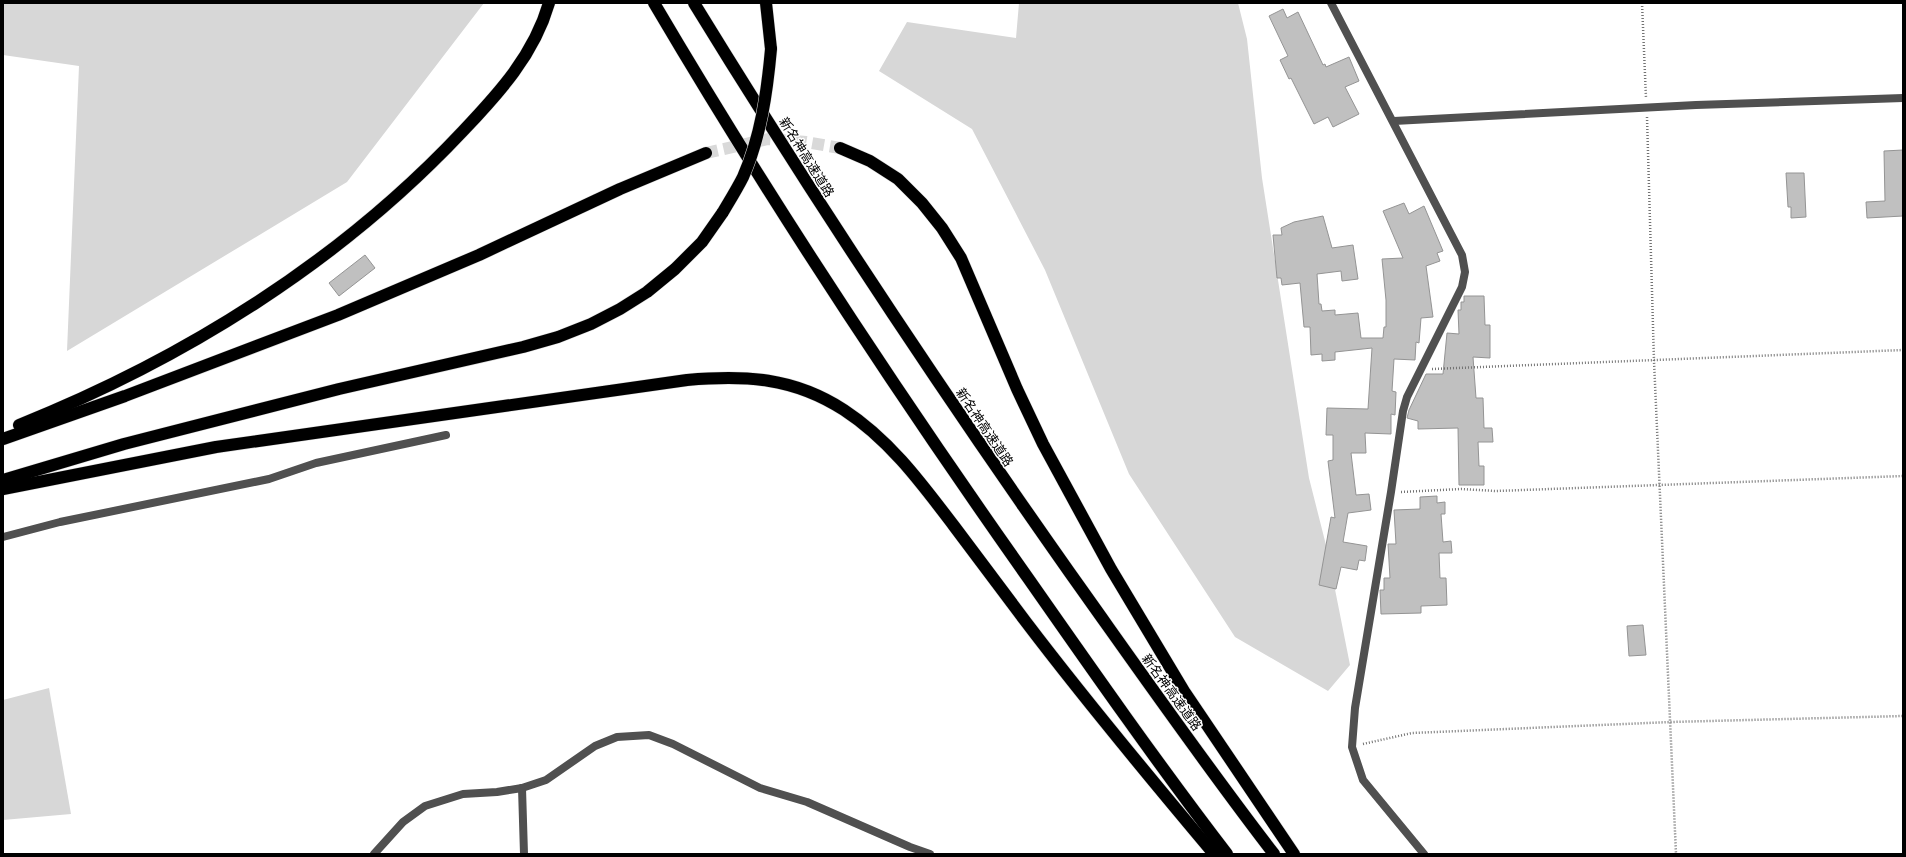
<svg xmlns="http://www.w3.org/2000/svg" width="1906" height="857" font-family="'Sofia Sans Condensed','Noto Sans JP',sans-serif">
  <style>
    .green { fill: #d7d7d7 }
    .building { fill: #c0c0c0; stroke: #949494 }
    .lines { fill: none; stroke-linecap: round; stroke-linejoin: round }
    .motorway-tunnel { stroke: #d9d9d9; stroke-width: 12; stroke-dasharray: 12 6; stroke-linecap: butt }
    .motorway-casing { stroke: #dbdbdb; stroke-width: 13 }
    .path { stroke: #727272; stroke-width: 2.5; stroke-dasharray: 1 2; stroke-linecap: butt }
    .minor { stroke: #505050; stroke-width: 8 }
    .motorway { stroke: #000; stroke-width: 12 }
    .motorway-bridge-casing { stroke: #dbdbdb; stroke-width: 13; stroke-linecap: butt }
    .motorway-bridge { stroke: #000; stroke-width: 12 }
    .labels { text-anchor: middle; stroke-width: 3; stroke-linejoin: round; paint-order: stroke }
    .street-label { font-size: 13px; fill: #000; stroke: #fff }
  </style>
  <rect width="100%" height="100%" fill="#fff"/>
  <g class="green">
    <polygon points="3,3 484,3 347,182 67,351 79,66 3,55"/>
    <polygon points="1019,3 1238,3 1247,39 1262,178 1309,478 1327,549 1350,665 1328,691 1235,637 1129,474 1045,270 972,129 879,71 907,22 1016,38"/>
    <polygon points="49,688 71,814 3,820 3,700"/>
  </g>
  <g class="building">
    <polygon points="1283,9 1287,18 1298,12 1323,65 1325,64 1326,67 1349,57 1359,81 1345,87 1359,114 1333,127 1328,117 1314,124 1291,78 1289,79 1280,60 1288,56 1269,16"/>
    <polygon points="1903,150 1903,216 1867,218 1866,202 1885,201 1884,151"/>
    <polygon points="1786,173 1804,173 1806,217 1791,218 1791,207 1788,207"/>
    <polygon points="1404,203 1409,214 1424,206 1443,251 1437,253 1440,261 1426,266 1433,317 1421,318 1419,343 1416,342 1415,360 1394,359 1392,391 1396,392 1395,415 1391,414 1391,434 1365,433 1366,453 1351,453 1356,495 1369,494 1371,510 1348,513 1343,542 1367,546 1365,561 1359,560 1357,570 1341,567 1336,589 1319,585 1331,517 1335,518 1328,461 1333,460 1333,435 1326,435 1327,408 1368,409 1372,348 1335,352 1335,360 1322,361 1322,354 1311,355 1310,327 1304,327 1300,283 1282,285 1281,278 1277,278 1273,235 1282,235 1281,228 1294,222 1323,216 1332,248 1353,245 1358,279 1342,281 1341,271 1317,274 1319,304 1321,304 1322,311 1335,310 1335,315 1358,313 1361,338 1383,338 1384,327 1386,327 1386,300 1382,259 1403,258 1383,211"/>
    <polygon points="365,255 375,268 339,296 329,283"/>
    <polygon points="1464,296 1484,296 1485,325 1490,325 1490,358 1473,357 1476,398 1483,398 1484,428 1492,428 1493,442 1478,442 1479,466 1484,466 1484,485 1459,485 1458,428 1418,429 1418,421 1407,418 1409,410 1426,374 1443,374 1447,333 1459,334 1458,310 1461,310 1461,302 1464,302"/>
    <polygon points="1437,496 1437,503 1445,502 1445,514 1441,514 1443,542 1451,541 1452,553 1439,553 1440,578 1446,578 1447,605 1421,606 1421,613 1381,614 1380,590 1384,590 1384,578 1390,578 1388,544 1396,544 1394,510 1420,509 1420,497"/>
    <polygon points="1643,625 1646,655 1629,656 1627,626"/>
  </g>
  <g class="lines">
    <polyline class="motorway-tunnel" points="706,153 768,139 806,142 840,148"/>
    <defs>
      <g id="motorway">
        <path d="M654,3C770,200 896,391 1028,578C1093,671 1158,764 1227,854"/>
        <path d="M694,3C813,197 939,387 1070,573C1137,667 1203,762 1274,854"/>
        <polyline points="766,3 771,49"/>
        <polyline points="840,148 870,161 898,179 922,203 942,228 961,258 1017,389 1043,444 1111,569 1184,691 1294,854"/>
        <path d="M19,425C184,359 340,262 463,131C499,93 534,55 549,3"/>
        <polyline points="3,439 125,396 338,315 479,255 620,189 706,153"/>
        <polyline points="3,480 124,444 339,389 523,347 558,337 591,324 620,309 647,292 675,269 702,242 723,212"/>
        <path d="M3,489L216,447L687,380C745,375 793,377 844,410C890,440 922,484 954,526C978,558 1002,590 1026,622C1086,701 1150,778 1214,854"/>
      </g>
    </defs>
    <use href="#motorway" class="motorway-casing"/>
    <g class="path">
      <polyline points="1642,3 1646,98"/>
      <polyline points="1647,117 1654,361 1676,854"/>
      <polyline points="1432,369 1903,350"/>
      <polyline points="1401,492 1461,489 1496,491 1903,476"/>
      <polyline points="1363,744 1412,733 1671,722 1903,716"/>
    </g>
    <g class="minor">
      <polyline points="1331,3 1462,255 1465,272 1462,287 1407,397 1403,411 1391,492 1355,708 1352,747 1363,780 1424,854"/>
      <polyline points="1394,121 1696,105 1903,98"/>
      <polyline points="3,537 60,522 269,479 316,463 446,435"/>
      <polyline points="522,788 524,854"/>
      <polyline points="374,854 403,822 425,806 463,794 497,792 522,788 546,780 595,746 617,737 649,735 673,744 760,788 807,802 910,847 930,854"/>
    </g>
    <use href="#motorway" class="motorway"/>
    <defs>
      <path id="motorway-bridge" d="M723,212C730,200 737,189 743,177C761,136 767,93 771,49"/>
    </defs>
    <use href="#motorway-bridge" class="motorway-bridge-casing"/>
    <use href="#motorway-bridge" class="motorway-bridge"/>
  </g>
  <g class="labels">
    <g class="street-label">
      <text transform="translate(807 157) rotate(58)" y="5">新名神高速道路</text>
      <text transform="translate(985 427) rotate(56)" y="5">新名神高速道路</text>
      <text transform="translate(1172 692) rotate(54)" y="5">新名神高速道路</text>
    </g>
  </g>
  <rect width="1906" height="857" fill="none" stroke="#000000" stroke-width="8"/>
</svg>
